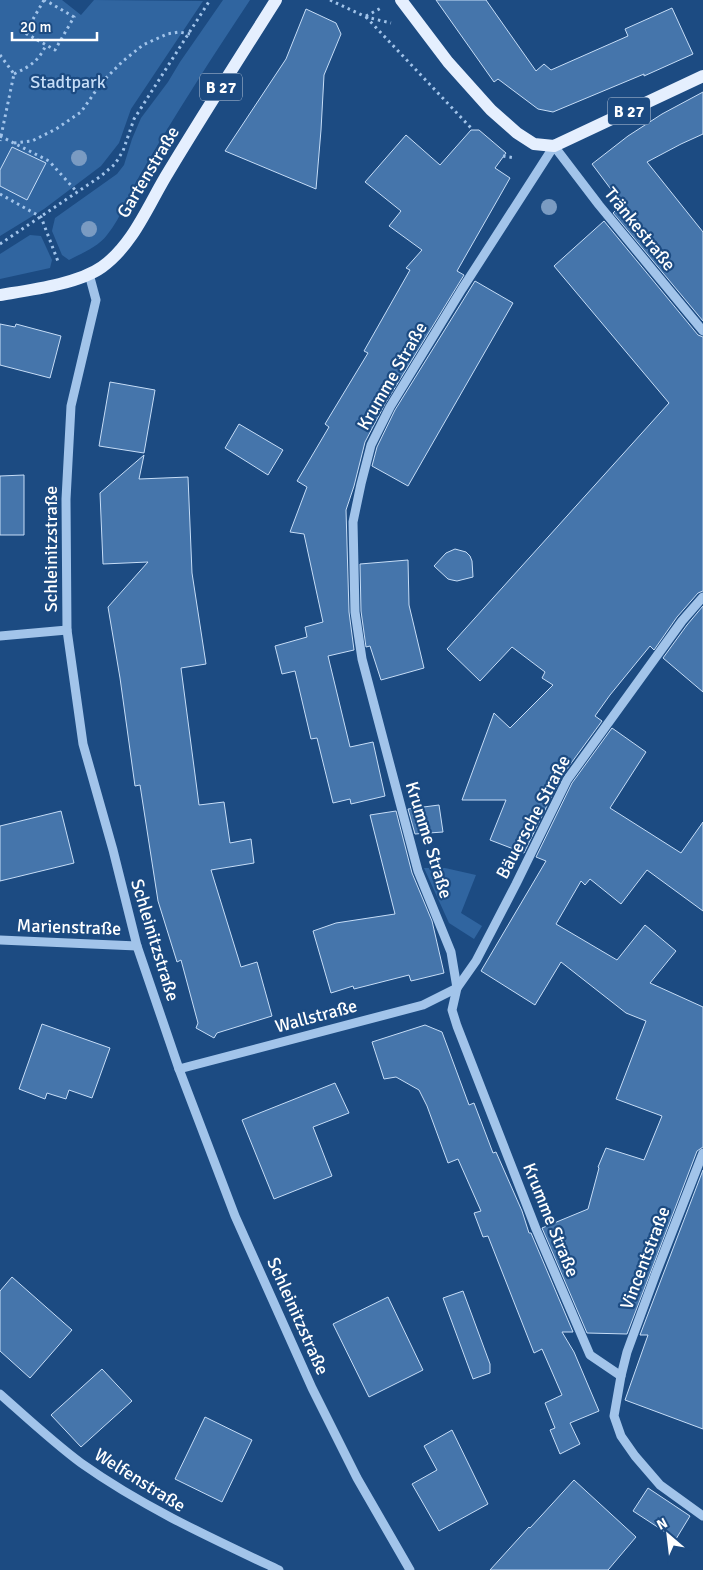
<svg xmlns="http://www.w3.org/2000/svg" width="703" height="1570" font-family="Signika,sans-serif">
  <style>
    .green { fill: #3065a0 }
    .building { fill: #4575ab; stroke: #c6ddf7 }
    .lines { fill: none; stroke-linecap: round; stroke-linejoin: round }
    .path { stroke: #a2c4ea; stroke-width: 3; stroke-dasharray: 2.5 4; stroke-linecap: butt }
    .minor { stroke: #a2c4ea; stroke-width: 9 }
    .major { stroke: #e5effe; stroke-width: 12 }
    .tree { fill: #7a9bc2 }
    .labels { text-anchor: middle; stroke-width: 4.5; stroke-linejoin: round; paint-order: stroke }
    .shield { fill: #1c4b82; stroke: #bbc9da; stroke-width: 1 }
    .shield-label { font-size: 16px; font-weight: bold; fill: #fff }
    .park-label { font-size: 18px; fill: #c6ddf7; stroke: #1c4b82 }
    .street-label { font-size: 18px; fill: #fff; stroke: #1c4b82 }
  </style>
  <rect width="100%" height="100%" fill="#1c4b82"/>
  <g class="green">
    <polygon points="0,0 62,0 81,15 94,0 203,1 131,109 119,143 101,166 44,209 0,236"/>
    <path d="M223,0H250C212,57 175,115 140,175C128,195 122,217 107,235C98,247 82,253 69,260L62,255L52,231L55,218L117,174L124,165L132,139L141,118L168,82L180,62Z"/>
    <polygon points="30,235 41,236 52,260 50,268 0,279 0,254"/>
    <polygon points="424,868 445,868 476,875 461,913 482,926 474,939 449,923"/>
  </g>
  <g class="building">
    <polygon points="436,0 486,0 536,71 544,64 551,70 628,36 625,29 672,8 693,54 644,76 644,74 553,112 538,109 498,79 494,82"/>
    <polygon points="306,9 336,23 341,34 324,75 321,130 316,189 225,151 286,59"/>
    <polygon points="703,92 703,134 681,144 647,162 703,232 703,321 613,213 622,204 592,164 628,136 662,114"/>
    <polygon points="471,130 479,130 506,153 495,168 510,178 457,271 464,275 385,404 365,442 354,486 346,510 349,612 354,650 328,656 350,747 373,742 385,796 351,804 350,799 333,803 317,738 311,739 295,671 282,674 275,646 307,637 305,627 323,622 304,534 290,532 307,487 297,481 329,427 325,424 368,353 364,351 410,270 406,268 422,250 389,226 401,211 365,182 406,135 440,165"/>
    <polygon points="12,147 46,163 27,200 0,186 0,170"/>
    <polygon points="604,221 698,335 703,337 703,591 698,593 677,617 654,650 650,646 610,695 595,716 602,721 561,777 524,853 490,840 506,800 462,800 494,713 510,728 553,685 542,678 545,672 512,647 480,681 447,649 669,403 554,266"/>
    <polygon points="475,281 513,303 408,486 372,466 377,447 395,410"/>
    <polygon points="0,324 15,327 16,324 61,336 50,378 0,365"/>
    <polygon points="110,382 155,390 144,453 99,446"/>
    <polygon points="239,424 283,450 268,475 225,448"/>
    <polygon points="144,455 139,479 188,477 192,573 206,664 181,668 199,805 224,802 230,843 251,839 254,863 211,870 241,967 257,962 272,1016 217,1033 214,1038 196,1028 198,1023 181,960 177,962 158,901 140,785 135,786 120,678 108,607 148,562 103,564 100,493"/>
    <polygon points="24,475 24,535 0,535 0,476"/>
    <polygon points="455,549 466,552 470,556 472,561 473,577 457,581 452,580 448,579 434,566 446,553"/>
    <polygon points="408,560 409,605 424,668 381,680 370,646 366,647 361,611 360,564"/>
    <polygon points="703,606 703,692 663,658 687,625"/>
    <polygon points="612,728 646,752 610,808 681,853 703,822 703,911 647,870 621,904 590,879 585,885 581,881 556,924 617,960 645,925 676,951 650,983 703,1007 703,1147 697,1151 627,1334 587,1333 542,1228 588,1209 599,1168 598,1167 606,1148 644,1160 662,1116 616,1099 646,1021 626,1013 561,962 535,1005 481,971 546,861 536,857 572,783"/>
    <polygon points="439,805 443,832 415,834 408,809"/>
    <polygon points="61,811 74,863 0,881 0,826"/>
    <polygon points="396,811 412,873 432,921 444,973 411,981 409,975 354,989 353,986 331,993 313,931 336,923 395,914 370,815"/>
    <polygon points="42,1024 110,1048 92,1098 69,1090 66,1099 47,1093 45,1099 19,1089"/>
    <polygon points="425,1025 442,1032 469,1105 474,1103 493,1153 496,1152 522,1211 529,1233 531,1233 573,1332 562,1332 574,1352 599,1411 570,1423 580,1444 560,1454 550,1430 555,1428 545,1403 562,1395 542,1349 534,1353 488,1236 483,1237 474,1213 481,1211 458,1159 448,1163 427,1106 419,1090 396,1077 384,1079 372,1042"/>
    <polygon points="335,1083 349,1113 313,1127 332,1176 274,1199 242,1120"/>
    <polygon points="703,1170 703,1429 625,1400 648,1335 640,1335"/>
    <polygon points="12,1277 72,1330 30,1378 0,1351 0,1291"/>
    <polygon points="463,1291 490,1364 490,1373 473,1379 443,1298"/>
    <polygon points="388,1297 423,1370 369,1397 333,1324"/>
    <polygon points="102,1369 132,1401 81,1447 51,1415"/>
    <polygon points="205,1417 252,1440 222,1502 175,1479"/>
    <polygon points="452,1430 488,1504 439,1531 412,1484 437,1470 424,1446"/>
    <polygon points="574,1480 636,1537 608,1570 490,1570 529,1527 530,1528"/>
    <polygon points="648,1488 690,1516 676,1539 633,1511"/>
  </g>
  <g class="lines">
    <g class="path">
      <polyline points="44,0 25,33 55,50 74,17 45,0"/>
      <polyline points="330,0 366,17 391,23"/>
      <polyline points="366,16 383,7"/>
      <polyline points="366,17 472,129"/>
      <polyline points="0,55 14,74 0,141"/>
      <path d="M14,74C30,66 38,62 46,45"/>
      <polyline points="0,136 49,161 77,192"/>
      <polyline points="14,143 32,141 56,129 81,112 102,82 123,61 143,45 167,34 179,32 190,34"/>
      <polyline points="503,156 515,158"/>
      <polyline points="0,194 41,217 59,264"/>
      <polyline points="0,244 101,176 115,164 123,151 134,119 210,0"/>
    </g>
    <g class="minor">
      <polyline points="89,274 96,300 71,406 66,499 67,630 83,744 113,850 137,946 179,1069 235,1216 312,1388 357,1478 410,1570"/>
      <polyline points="703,331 599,205 554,146 462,289 390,407 371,445 361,484 353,522 355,612 362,659 418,871 451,952 457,988 452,1010 457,1026 536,1229 590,1355 621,1376 614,1416 621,1436 635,1456 660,1485 703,1516"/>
      <polyline points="0,636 67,630"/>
      <polyline points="0,940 137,946"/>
      <polyline points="179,1069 423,1005 457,988 476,961 516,884 567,780 682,621 703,597"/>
      <polyline points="621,1376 627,1352 656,1273 703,1153"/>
      <path d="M0,1394C26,1417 54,1443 81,1463C143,1507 211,1538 279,1570"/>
    </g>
    <g class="major">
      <polyline points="401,0 448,62 491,110 517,133 534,144 554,146 703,76"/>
      <path d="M0,295C30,290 78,284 102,267C134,244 149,203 169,171C204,113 240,57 276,0"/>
    </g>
  </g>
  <g class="tree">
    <circle cx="79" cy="158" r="8"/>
    <circle cx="549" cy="207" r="8"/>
    <circle cx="89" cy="229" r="8"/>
  </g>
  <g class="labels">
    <g class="shield">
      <rect x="200" y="73.5" width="42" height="27" rx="4"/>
      <rect x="608" y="97.5" width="42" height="27" rx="4"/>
    </g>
    <g class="shield-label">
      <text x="221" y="93">B 27</text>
      <text x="629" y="117">B 27</text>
    </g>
    <g class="park-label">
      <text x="68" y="88">Stadtpark</text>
    </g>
    <g class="street-label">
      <text transform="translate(148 172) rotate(-59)" y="6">Gartenstraße</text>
      <text transform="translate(640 229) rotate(51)" y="6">Tränkestraße</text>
      <text transform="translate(392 376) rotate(-60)" y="6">Krumme Straße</text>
      <text transform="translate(51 549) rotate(-90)" y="6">Schleinitzstraße</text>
      <text transform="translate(533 817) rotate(-62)" y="6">Bäuersche Straße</text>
      <text transform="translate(429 840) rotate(73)" y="6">Krumme Straße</text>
      <text transform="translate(69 927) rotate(2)" y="6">Marienstraße</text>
      <text transform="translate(155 940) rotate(73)" y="6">Schleinitzstraße</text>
      <text transform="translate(316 1016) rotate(-15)" y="6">Wallstraße</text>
      <text transform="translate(551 1220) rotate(68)" y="6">Krumme Straße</text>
      <text transform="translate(645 1258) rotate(-69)" y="6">Vincentstraße</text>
      <text transform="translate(298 1316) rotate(66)" y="6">Schleinitzstraße</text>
      <text transform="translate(140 1480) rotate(32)" y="6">Welfenstraße</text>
    </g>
  </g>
  <g transform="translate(668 1535) rotate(332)" stroke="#1c4b82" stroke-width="4" paint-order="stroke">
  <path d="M0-4L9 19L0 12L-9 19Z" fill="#ffffff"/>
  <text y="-8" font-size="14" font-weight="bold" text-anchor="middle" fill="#ffffff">N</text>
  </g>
  <path d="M12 32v8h85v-8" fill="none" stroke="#ffffff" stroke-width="2.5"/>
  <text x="20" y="32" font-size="15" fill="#ffffff" stroke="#1c4b82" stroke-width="4" paint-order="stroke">20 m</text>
</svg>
